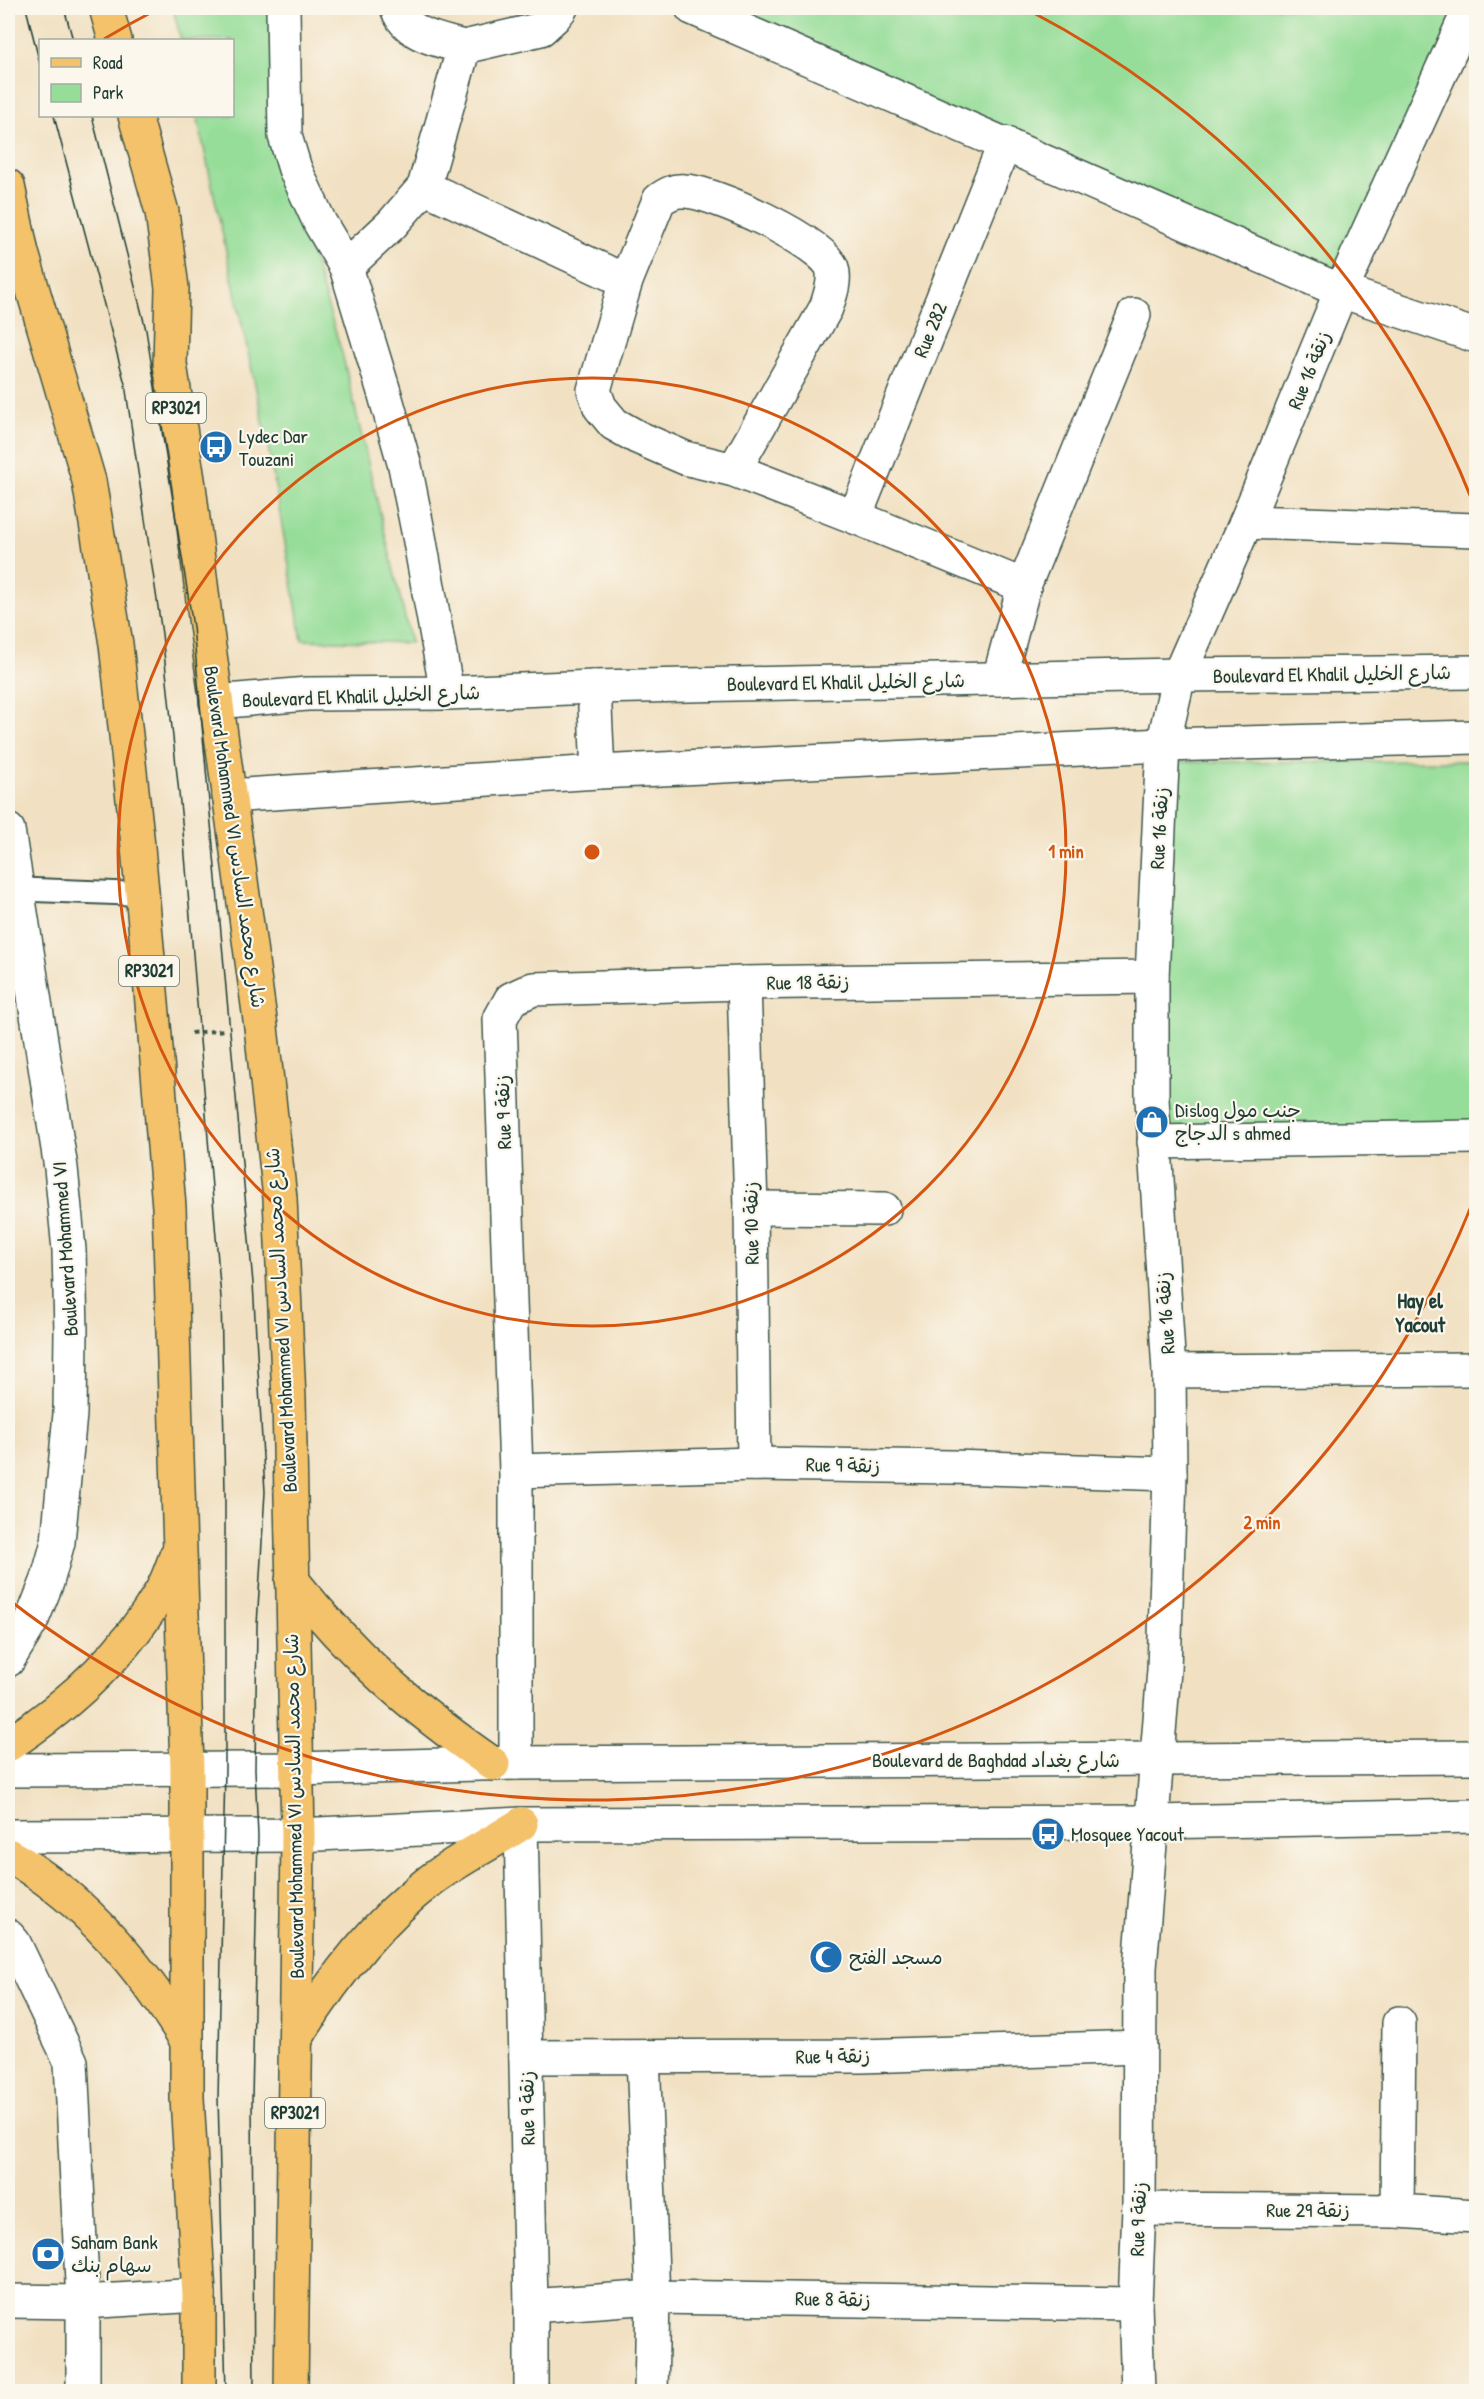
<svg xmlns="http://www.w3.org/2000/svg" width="1484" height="2399" font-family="'Patrick Hand','Playpen Sans Arabic',sans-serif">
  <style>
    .green { fill: #95dd98; stroke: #5a8d66; stroke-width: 1.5 }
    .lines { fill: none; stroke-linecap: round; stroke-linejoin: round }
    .service-casing { stroke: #3e5549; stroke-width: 26 }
    .minor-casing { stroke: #3e5549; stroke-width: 36 }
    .tertiary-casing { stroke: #3e5549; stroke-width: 36 }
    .primary-casing { stroke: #3e5549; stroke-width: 36 }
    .path { stroke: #3e5549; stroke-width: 4; stroke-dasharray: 4.5 4.5; stroke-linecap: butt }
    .service { stroke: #fff; stroke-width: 22 }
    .minor { stroke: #fff; stroke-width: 33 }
    .tertiary { stroke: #fff; stroke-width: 33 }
    .primary { stroke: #f3c26a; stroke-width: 33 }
    .tram { stroke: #1f3d34; stroke-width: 1.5 }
    .ring { fill: none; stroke: #d45610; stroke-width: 3 }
    .labels { text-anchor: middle; stroke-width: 4.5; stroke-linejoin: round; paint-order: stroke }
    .shield { fill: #fbf7ec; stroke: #61756b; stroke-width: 1.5 }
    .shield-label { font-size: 18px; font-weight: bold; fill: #1f3d34 }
    .street-label { font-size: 20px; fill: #1f3d34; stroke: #fbf7ec }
    .poi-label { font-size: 20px; fill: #1f3d34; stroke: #fbf7ec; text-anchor: start }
    .neighbourhood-label { font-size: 21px; font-weight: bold; fill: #1f3d34; stroke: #fbf7ec }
    .centre { fill: #d45610; stroke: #fbf7ec; stroke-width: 3 }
    .ring-label { font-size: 18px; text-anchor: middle; font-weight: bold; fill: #d45610; stroke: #fbf7ec; stroke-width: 4.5; stroke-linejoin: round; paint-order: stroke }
  </style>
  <rect width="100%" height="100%" fill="#fbf7ec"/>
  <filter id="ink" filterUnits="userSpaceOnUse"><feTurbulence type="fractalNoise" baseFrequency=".0167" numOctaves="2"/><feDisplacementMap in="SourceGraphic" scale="12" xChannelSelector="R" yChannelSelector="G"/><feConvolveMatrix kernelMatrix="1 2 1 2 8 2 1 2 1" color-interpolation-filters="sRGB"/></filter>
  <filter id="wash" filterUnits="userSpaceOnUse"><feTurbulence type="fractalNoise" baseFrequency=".008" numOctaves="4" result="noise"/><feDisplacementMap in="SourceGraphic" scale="24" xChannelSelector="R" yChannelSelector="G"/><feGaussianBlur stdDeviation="1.35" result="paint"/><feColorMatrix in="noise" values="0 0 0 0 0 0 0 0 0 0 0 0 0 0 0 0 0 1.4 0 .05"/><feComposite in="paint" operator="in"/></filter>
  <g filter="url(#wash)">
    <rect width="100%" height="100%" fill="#f1e0c1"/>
    <g class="green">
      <polygon points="173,8 278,8 286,168 342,353 411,643 302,640 267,440 197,116 232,116 232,40 181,40"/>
      <polygon points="702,8 1468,8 1340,289"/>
      <polygon points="1476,761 1476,1130 1155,1134 1164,762"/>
    </g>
  </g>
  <g filter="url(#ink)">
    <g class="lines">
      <defs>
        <polyline id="service" points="8,889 141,894"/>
        <g id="minor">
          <polyline points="283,8 285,136 295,169 320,223 346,267 385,395 405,466 419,536 447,693"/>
          <path d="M397,8C407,36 439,40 464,47"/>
          <polyline points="692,8 1341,291 1476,336"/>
          <polyline points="424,187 626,281"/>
          <polyline points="346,267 392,224 424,187 464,47 541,29 554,17 561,8"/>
          <path d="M734,470L826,308C830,296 836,281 832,268C822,241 712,191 684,191C674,190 667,194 659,200L626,281L594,390L600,407L614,424L637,437L685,458L734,470L855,517L1024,586L999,679"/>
          <polyline points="855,517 1005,143"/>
          <polyline points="1246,522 1476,530"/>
          <polyline points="1024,586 1134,315"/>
          <polyline points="8,830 61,1168 69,1250 71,1331 70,1414 58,1542 47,1582 31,1622 8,1660"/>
          <polyline points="744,983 751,1208 754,1464"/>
          <polyline points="1154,1142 1476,1137"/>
          <polyline points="751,1208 884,1209"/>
          <polyline points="1169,1371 1476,1369"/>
          <polyline points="516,1471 754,1464 952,1467 1170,1474"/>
          <polyline points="516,1763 516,1471 500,1019 511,999 533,989 744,983 1152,977"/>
          <polyline points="521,1824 531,2306 531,2392"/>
          <polyline points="8,1936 14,1943 71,2062 83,2302 83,2392"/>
          <polyline points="526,2057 861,2056 1140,2047"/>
          <polyline points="643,2057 653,2297 651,2392"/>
          <polyline points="1139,2209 1397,2211 1476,2216"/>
          <polyline points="1397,2211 1399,2023"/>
          <polyline points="8,2301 83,2302 199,2295"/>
          <polyline points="531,2306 653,2297 1135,2304"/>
          <polyline points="1138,2392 1135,2304 1139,2209 1140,1968 1164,1670 1170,1474 1169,1371 1152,1099 1152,977 1163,745 1179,675 1246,522 1341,291 1470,8"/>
        </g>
        <g id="tertiary">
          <polyline points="594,687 598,772"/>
          <polyline points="216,702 307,694 447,693 594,687 1179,675 1476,672"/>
          <polyline points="229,796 598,772 1163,745 1476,737"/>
          <polyline points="8,1770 296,1769 516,1763 1476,1757"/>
          <polyline points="8,1836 298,1835 521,1824 1152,1822 1476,1816"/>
        </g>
        <g id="primary">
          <polyline points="106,8 115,40"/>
          <polyline points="135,116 162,212 172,288 170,364 189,486 206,625 261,1027 280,1198 289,1399 298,1835 291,2392"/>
          <polyline points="8,186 22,253 89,481 116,644 137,836 155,1036 169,1207 187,1769 187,2098 199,2295 199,2392"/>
          <path d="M292,1580C353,1657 412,1708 493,1764"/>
          <path d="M8,1745C69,1705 125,1654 162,1590C168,1579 172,1567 176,1556"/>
          <path d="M8,1855C84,1897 142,1968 187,2041"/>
          <path d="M297,2037C333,1978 375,1923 431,1880C459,1859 492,1843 521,1824"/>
        </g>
      </defs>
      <use href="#service" class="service-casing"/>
      <use href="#minor" class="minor-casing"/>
      <use href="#tertiary" class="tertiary-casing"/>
      <use href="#primary" class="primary-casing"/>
      <polyline class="path" points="191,1033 226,1030"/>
      <use href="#service" class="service"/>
      <use href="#minor" class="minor"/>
      <use href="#tertiary" class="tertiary"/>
      <use href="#primary" class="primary"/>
      <g class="tram">
        <polyline points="26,8 40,64"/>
        <polyline points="64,8 73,40"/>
        <polyline points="54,116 125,384 162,634 183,831 221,1298 225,1493 225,1769 218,2098 226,2392"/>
        <polyline points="92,116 146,330 193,627 253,1283 265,1492 257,1625 255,1769 258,1836 252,2098 254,2392"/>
      </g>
    </g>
  </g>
  <g class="ring">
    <circle cx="592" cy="852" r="474"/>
    <path d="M1474 1199A948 948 0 0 1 8 1599M104 39A948 948 0 0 1 154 11M1030 11A948 948 0 0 1 1474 505"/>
  </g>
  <defs>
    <symbol id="bus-disc" viewBox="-11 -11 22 22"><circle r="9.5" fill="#1f6fb2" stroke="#fbf7ec"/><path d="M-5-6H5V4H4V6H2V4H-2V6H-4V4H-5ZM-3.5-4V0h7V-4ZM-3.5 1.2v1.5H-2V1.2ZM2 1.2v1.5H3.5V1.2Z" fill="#fff"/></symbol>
    <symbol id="shop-disc" viewBox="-11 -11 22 22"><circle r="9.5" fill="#1f6fb2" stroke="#fbf7ec"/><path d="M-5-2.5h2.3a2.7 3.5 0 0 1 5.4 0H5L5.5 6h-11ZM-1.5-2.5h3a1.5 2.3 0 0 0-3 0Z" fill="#fff"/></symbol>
    <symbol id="mosque-disc" viewBox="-11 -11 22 22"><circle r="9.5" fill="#1f6fb2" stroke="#fbf7ec"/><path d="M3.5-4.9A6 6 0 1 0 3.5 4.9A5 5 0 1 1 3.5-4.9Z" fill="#fff"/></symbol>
    <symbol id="bank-disc" viewBox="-11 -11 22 22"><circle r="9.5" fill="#1f6fb2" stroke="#fbf7ec"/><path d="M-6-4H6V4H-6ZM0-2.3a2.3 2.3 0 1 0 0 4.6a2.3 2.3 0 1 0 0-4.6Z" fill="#fff"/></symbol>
  </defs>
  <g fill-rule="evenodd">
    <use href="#bus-disc" x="197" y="428" width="38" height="38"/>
    <use href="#shop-disc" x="1133" y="1103" width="38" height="38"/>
    <use href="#bus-disc" x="1029" y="1815" width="38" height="38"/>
    <use href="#mosque-disc" x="807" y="1938" width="38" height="38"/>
    <use href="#bank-disc" x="29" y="2235" width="38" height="38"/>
  </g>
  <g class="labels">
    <g class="shield">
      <rect x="146" y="393" width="60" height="30" rx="4.5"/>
      <rect x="119" y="956" width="60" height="30" rx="4.5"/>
      <rect x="265" y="2098" width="60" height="30" rx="4.5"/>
    </g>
    <g class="shield-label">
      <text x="176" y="414">RP3021</text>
      <text x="149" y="977">RP3021</text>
      <text x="295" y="2119">RP3021</text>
    </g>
    <g class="street-label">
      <text transform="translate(930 330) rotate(-68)" y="7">Rue 282</text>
      <text transform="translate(1309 370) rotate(-68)" y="7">Rue 16 زنقة</text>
      <text transform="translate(1332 674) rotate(-1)" y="7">Boulevard El Khalil شارع الخليل</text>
      <text transform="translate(846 682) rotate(-1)" y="7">Boulevard El Khalil شارع الخليل</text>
      <text transform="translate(361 696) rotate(-2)" y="7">Boulevard El Khalil شارع الخليل</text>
      <text transform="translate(1159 828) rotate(-87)" y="7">Rue 16 زنقة</text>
      <text transform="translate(235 837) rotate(82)" y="7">Boulevard Mohammed VI شارع محمد السادس</text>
      <text transform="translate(808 982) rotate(-1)" y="7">Rue 18 زنقة</text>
      <text transform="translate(503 1112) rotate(-92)" y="7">Rue 9 زنقة</text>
      <text transform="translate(751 1223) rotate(-91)" y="7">Rue 10 زنقة</text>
      <text transform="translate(65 1249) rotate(-94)" y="7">Boulevard Mohammed VI</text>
      <text transform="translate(1165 1313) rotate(-94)" y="7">Rue 16 زنقة</text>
      <text transform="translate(281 1320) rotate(-93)" y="7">Boulevard Mohammed VI شارع محمد السادس</text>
      <text transform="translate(843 1465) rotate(1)" y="7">Rue 9 زنقة</text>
      <text x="996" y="1767">Boulevard de Baghdad شارع بغداد</text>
      <text transform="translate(294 1806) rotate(-91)" y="7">Boulevard Mohammed VI شارع محمد السادس</text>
      <text transform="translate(833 2056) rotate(-1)" y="7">Rue 4 زنقة</text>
      <text transform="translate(527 2108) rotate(-91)" y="7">Rue 9 زنقة</text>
      <text x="1308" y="2217">Rue 29 زنقة</text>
      <text transform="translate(1138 2219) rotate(-88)" y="7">Rue 9 زنقة</text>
      <text transform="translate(833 2299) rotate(1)" y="7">Rue 8 زنقة</text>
    </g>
    <g class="poi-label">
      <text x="239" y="443">Lydec Dar<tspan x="239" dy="23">Touzani</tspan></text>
      <text x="1175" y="1117">Dislog جنب مول<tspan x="1175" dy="23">الدجاج s ahmed</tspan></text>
      <text x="1071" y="1841">Mosquee Yacout</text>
      <text x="849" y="1964">مسجد الفتح</text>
      <text x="71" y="2249">Saham Bank<tspan x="71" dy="23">سهام بنك</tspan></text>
    </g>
    <g class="neighbourhood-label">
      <text x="1420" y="1308">Hay el<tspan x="1420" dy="24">Yacout</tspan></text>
    </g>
  </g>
  <circle cx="592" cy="852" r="9" class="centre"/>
  <g class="ring-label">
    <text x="1066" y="858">1 min</text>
    <text x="1262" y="1529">2 min</text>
  </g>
  <rect width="1484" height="2399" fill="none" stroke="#fbf7ec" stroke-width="30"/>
  <rect x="39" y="39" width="195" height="78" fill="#fbf7ec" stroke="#a3ada2" stroke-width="1.5"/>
  <rect x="51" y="58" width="30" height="9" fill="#f3c26a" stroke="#a3ada2" stroke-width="1.5"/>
  <text x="93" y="69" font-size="18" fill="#1f3d34">Road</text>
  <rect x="51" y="84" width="30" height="18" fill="#95dd98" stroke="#a3ada2" stroke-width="1.5"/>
  <text x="93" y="99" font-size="18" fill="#1f3d34">Park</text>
</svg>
